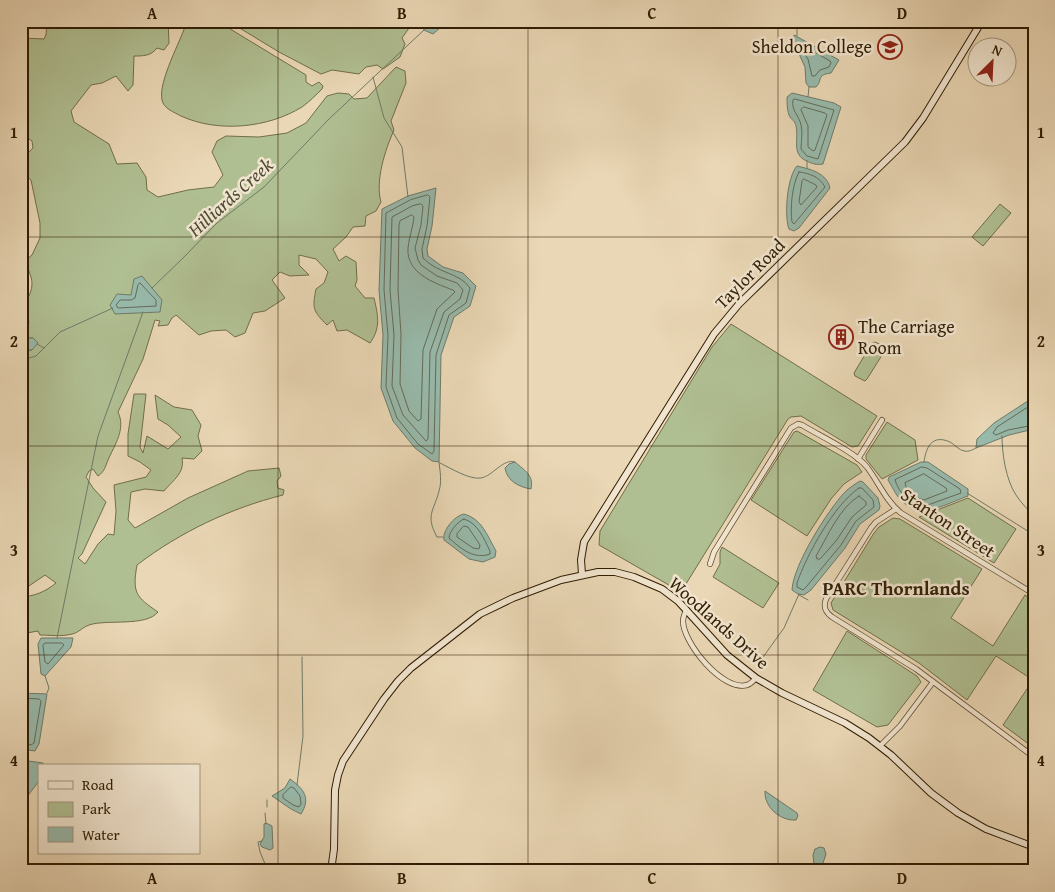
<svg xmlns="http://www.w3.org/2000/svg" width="1055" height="892" font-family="'Gentium Book Plus',serif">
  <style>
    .green { fill: #b0bf92; stroke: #706e4a }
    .water { fill: #98baac; stroke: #6e7b68 }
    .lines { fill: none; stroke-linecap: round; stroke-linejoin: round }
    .shore { stroke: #646b58; stroke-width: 1 }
    .stream { stroke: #6e7b68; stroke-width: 1 }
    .street-casing { stroke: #5e4b30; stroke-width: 6 }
    .secondary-casing { stroke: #2f1c03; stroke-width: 8 }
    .street { stroke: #f1e5cf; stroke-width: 4.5 }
    .secondary { stroke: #f1e5cf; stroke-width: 6 }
    .grid { fill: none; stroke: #2f1c03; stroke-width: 1; stroke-opacity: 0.55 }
    .labels { text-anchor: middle; stroke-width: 5; stroke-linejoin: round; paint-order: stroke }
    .poi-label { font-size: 18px; fill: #2f1c03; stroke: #f1e5cf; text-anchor: end }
    .street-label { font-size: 18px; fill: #2f1c03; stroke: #f1e5cf }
    .water-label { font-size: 19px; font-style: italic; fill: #4e4b36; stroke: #f1e5cf }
    .neighbourhood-label { font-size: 19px; font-weight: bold; fill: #2f1c03; stroke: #f1e5cf }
    .neatline { fill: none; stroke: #2f1c03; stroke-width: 2 }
    .grid-label { font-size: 16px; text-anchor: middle; font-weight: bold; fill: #2f1c03 }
  </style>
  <rect width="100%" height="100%" fill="#ead7b5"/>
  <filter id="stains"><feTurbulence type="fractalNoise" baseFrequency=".004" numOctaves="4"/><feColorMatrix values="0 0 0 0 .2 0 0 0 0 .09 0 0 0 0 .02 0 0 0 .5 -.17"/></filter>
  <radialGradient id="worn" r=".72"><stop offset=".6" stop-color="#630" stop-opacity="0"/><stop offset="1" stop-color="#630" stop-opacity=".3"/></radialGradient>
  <g class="green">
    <path d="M47,21H168L169,43L164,50L157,48C151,56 143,56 134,56L133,85L128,91L116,76L102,83L91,85L71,111L74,122L109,144L117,164L137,163L146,177L147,190L158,197L188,190L214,187L223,175L212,152L217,141L226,136L259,137L287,133L306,123L327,96L338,93L349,94L354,99L367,98L396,67L405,71L406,83L391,121L394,130C385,150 375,181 381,202L376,211L366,216L365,226L353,227L346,237L333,249L339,261L346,256L356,262L357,280L355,286L365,298H374C378,315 381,328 370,343L347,330L337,331L333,320L327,325C313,311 312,309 316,289L324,283L328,272L316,259L299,255V265L309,275L290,276L280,272L272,280L285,298L265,311L253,313L245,333L235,337L226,330L211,331L199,335L176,315L172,318L168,325L158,326L160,321L155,320L143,359L118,412C126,429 115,444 108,460C105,467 105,471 98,476L93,469L89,471L86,477L93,488L106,502L82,554L78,558L85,564L98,544L108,534L114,535L116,511L114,485L146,477L151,470L140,462L128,456V434L134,394H146L140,447L143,453L147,436L168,449L181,437L168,425L158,419L155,395L174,407L192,410L201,425L198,436L202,451L194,459L182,458C185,473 173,480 164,491L145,489L131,492L128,520L135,528L188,498L248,471L279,468L281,476L277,481L278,488L284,490L283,495C231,508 180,532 137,565C132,593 136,597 158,612C146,627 107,619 89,625C83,627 78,633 72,634C61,637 50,635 40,635L38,631L21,634V597C35,596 45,592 56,583L45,575L26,588L21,586V544L26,539L25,535L21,533V431L23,426L21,401L24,388L21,385V350H32L33,338H24L29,322L21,312V309C34,290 36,282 24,262L32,255L40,238V223L31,180L21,171L22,153L29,152L33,148L32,141L26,137H21V38L44,39L46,35Z"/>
    <path d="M187,21H217L306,75V82L312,86L319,82L323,86L322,89C316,95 309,102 302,107C268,128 218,133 181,116C174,112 164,109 162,100C158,81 181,41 187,21Z"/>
    <polygon points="228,21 414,21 402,38 405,44 400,57 383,69 377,65 366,67 359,74 332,70 321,74 279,52"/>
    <polygon points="1000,204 1011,213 983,246 972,237"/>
    <polygon points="731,324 877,416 858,446 852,447 801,416 791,417 788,419 681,592 599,545 600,531 712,347"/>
    <polygon points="875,342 884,346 884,352 867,379 865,381 855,376 854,373 872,343"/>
    <polygon points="887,422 915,440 918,460 882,479 866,459 866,455"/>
    <polygon points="797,431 857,465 862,472 844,484 831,499 807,536 751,500 794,432"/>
    <polygon points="968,498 1016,529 994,563 919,517"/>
    <polygon points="893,518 900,519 982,569 951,618 993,646 1025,595 1034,602 1034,748 1003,725 1033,680 996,656 967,700 919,663 833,610 831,603 874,533 879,527"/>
    <polygon points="722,547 779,583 763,608 713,577 720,564 720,552"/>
    <polygon points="847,631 917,676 921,682 888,725 877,727 813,690"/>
  </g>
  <g class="water">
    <polygon points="448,21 433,34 424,30 422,22"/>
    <path d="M794,35L839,60L831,73C816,75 823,80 816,87H809L806,83L805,67L794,43Z"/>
    <path d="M792,93L834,103L841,107L823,164C817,165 812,164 807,161C791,155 799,139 796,126C795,121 793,121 790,117C787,112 787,102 787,97Z"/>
    <path d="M797,166C810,169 827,173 830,188L799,228L794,231L789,229C784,216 787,177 797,166Z"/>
    <polygon points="436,188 432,226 427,249 428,256 443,267 463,273 476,286 470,306 454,317 441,355 439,462 432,461 415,448 393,421 381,388 383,335 379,290 382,209 408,196"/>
    <polygon points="142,276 162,300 160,312 115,314 110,305 117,294 131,295 134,279"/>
    <polygon points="21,338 33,338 38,343 32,350 21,350"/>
    <polygon points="1034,397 1034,429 1009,435 976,448 977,439 994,423"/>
    <path d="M515,462C525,471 534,475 531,489C519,487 507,481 505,468L509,464Z"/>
    <path d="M921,462H928L968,489V496C948,503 923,519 904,503C897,498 893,488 888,480L889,477Z"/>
    <path d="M860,481L863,482L878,498L880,506L879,510L860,524L845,548L811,590L804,595L798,594L792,590C793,565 828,510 845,492C849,488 855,484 860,481Z"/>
    <path d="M464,514C482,519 487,535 496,551L495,557L483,562L469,559L444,540C442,531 454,516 464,514Z"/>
    <polygon points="41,638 73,638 71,647 45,676 41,674 38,644"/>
    <polygon points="21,693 47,694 39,744 35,751 28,750 22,746"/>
    <polygon points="21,760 43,763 44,766 39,766 39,781 26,798 21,798"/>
    <path d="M290,779C304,789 311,798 301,814L291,809L272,796L285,788Z"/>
    <path d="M765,791L797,813L798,816L796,820C780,821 764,807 765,791Z"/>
    <polygon points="266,823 272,826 273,848 270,850 262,847 260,844 264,837 264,824"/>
    <polygon points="820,847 824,848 826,854 822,866 819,867 814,864 813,855 815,849"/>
  </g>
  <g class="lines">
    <g class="shore">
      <polygon points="803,47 806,47 830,61 831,63 829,67 820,70 815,76 812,76 808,59 802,50"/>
      <path d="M795,99L834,110L818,159L807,156L801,149C801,142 803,133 801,125C799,115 791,111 793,100Z"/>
      <polygon points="804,107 825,113 827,115 815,150 813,151 808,147 808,126 801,110"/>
      <path d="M799,172C809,173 820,177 825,187L794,224L792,222C790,208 792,185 799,172Z"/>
      <polygon points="804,179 816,185 817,187 801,205 799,202 802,181"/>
      <path d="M428,195L430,197L427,226L422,249L423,258C438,274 459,272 470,288L466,303L449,315L436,355L434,451L432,454L418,444L397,418L386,387L388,335L384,290L386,213L410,200Z"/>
      <polygon points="421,204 423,206 421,225 415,248 418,260 421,265 437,276 457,283 463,290 460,299 444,312 430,352 428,439 426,441 403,415 392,386 394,335 390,290 392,217 412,206"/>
      <path d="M412,215L414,217C413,228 409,237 408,248C406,273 434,283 453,290L455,292L437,309L423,350L421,419L418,421L409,411L400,384L401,334L398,290L399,225L400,221Z"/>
      <polygon points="140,283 156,300 156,306 118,308 116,305 120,300 131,300 135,298 138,285"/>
      <polyline points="1034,403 997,427 993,433 996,435 1008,430 1034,425"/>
      <path d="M922,467L927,468L960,489L961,493L925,506C910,505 899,493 895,480Z"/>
      <path d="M924,474L946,488L947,491L924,500C915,498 906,492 905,483Z"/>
      <path d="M859,488H862L873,500L874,507L856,521L841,545L807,586L803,590L797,587V583C807,554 834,505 859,488Z"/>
      <path d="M859,496L866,502V505L852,517L836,541L820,559H817L816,556C828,536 839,508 859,496Z"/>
      <path d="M464,519C478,523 484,539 490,551V554C474,560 460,548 449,538C449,532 458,521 464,519Z"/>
      <polygon points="464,526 468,527 480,545 479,549 473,548 457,537 457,534"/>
      <polygon points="45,643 62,643 64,645 48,664 45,662 43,646"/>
      <polyline points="21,698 39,699 41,701 34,743 31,745 21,741"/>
      <polygon points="291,787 294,788 300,796 301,804 299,807 293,805 283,798 283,795"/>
    </g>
    <g class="stream">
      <polyline points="797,21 797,36"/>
      <polyline points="373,77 384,118 402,147 408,197"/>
      <polyline points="808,97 809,87"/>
      <polyline points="807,168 807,161"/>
      <polyline points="152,288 184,257 217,223 264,187 329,119 424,30"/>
      <polyline points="37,344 44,348"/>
      <polyline points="21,360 36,356 60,332 113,308"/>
      <path d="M1002,436C1002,454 1006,480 1016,495C1021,503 1028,509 1034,517"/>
      <path d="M439,462C440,471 442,482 439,491C434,511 425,515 437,537H443"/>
      <path d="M924,462C926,447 932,434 950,442C955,445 959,450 964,451C969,452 972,450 976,448"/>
      <path d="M440,463C450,468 470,480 481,478C493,476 503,458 515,462"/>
      <polyline points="967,493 1034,535"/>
      <polyline points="799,595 808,600"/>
      <polyline points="57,638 98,436 143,312"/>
      <polyline points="758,664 784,628 799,594"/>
      <polyline points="45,676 49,688 47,693"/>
      <polyline points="21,761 21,753 24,747"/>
      <polyline points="297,785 303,736 302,657"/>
      <polyline points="267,807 267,800"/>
      <polyline points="265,813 266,824"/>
      <polyline points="262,841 258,842 260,852 268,871"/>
    </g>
    <defs>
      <g id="street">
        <polyline points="858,459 882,420"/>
        <path d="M896,509L876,522L871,528L826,599C823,607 825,612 832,617L916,669L1034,757"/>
        <path d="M710,564L714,552L791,428L798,424L802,425C820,436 855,452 867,467C879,483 886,501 901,513L1034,594"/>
        <path d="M686,610C685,613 683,617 683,621C683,643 723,692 747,685C751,684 753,681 756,678"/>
        <polyline points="880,746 900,726 933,682"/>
      </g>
      <g id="secondary">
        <polyline points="582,574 581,560 584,542 714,334 739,304 905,142 923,118 982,21"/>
        <polyline points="331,871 334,849 335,790 338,775 343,761 384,699 398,681 411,668 480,614 513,598 561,580 598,572 615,572 634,577 662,589 678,601 727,655 756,678 782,693 845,723 869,738 891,755 931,793 958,813 986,829 1034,847"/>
      </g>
    </defs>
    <use href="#street" class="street-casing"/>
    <use href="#secondary" class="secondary-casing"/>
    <use href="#street" class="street"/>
    <use href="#secondary" class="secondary"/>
  </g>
  <path class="grid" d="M278,21V871M528,21V871M778,21V871M21,237H1034M21,446H1034M21,655H1034"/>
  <defs>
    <symbol id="school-ring" viewBox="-11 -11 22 22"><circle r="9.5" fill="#f1e5cf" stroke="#8f2418" stroke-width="1.5"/><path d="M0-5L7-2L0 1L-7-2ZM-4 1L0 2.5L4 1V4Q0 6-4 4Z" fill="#8f2418"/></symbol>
    <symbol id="building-ring" viewBox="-11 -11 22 22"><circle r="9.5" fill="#f1e5cf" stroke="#8f2418" stroke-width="1.5"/><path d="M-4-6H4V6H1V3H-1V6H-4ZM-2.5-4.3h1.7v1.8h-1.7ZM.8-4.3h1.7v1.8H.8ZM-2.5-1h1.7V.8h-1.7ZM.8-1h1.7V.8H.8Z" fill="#8f2418"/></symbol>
  </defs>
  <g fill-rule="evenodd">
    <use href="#school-ring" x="876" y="33" width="28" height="28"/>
    <use href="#building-ring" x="827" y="323" width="28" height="28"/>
  </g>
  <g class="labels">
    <g class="poi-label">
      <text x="872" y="53">Sheldon College</text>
      <text x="858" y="333" text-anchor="start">The Carriage<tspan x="858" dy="21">Room</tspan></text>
    </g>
    <g class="street-label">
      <text transform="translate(750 274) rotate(-45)" y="6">Taylor Road</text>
      <text transform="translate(948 523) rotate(34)" y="6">Stanton Street</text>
      <text transform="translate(719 623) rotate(42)" y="6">Woodlands Drive</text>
    </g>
    <g class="water-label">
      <text transform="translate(230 197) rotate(-42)" y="7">Hilliards Creek</text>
    </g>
    <g class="neighbourhood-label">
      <text x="896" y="595">PARC Thornlands</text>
    </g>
  </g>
  <rect width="1055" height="892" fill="none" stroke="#ead7b5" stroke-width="55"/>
  <rect x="38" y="764" width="162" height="90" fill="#f1e5cf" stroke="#a3957d"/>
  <rect x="48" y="781" width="25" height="8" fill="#f1e5cf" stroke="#a3957d"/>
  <text x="82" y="790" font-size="15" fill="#2f1c03">Road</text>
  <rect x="48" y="802" width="25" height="15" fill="#b0bf92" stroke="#a3957d"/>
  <text x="82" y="814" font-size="15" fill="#2f1c03">Park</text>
  <rect x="48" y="827" width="25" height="15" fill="#98baac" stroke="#a3957d"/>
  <text x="82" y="840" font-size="15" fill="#2f1c03">Water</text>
  <g transform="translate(992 62) rotate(24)"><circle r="24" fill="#f1e5cf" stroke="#a3957d"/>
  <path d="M0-4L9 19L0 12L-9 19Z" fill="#8f2418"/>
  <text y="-8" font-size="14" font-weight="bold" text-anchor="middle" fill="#2f1c03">N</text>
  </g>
  <rect x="28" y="28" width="1000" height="836" class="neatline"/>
  <g class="grid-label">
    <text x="152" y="19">A</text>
    <text x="402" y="19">B</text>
    <text x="652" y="19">C</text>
    <text x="902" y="19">D</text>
    <text x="14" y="138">1</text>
    <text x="1041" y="138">1</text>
    <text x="14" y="347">2</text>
    <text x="1041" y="347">2</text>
    <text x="14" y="556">3</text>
    <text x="1041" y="556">3</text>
    <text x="14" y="766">4</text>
    <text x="1041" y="766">4</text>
    <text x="152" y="884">A</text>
    <text x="402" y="884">B</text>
    <text x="652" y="884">C</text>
    <text x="902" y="884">D</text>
  </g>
  <rect width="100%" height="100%" filter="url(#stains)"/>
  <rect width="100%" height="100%" fill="url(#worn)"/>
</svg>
